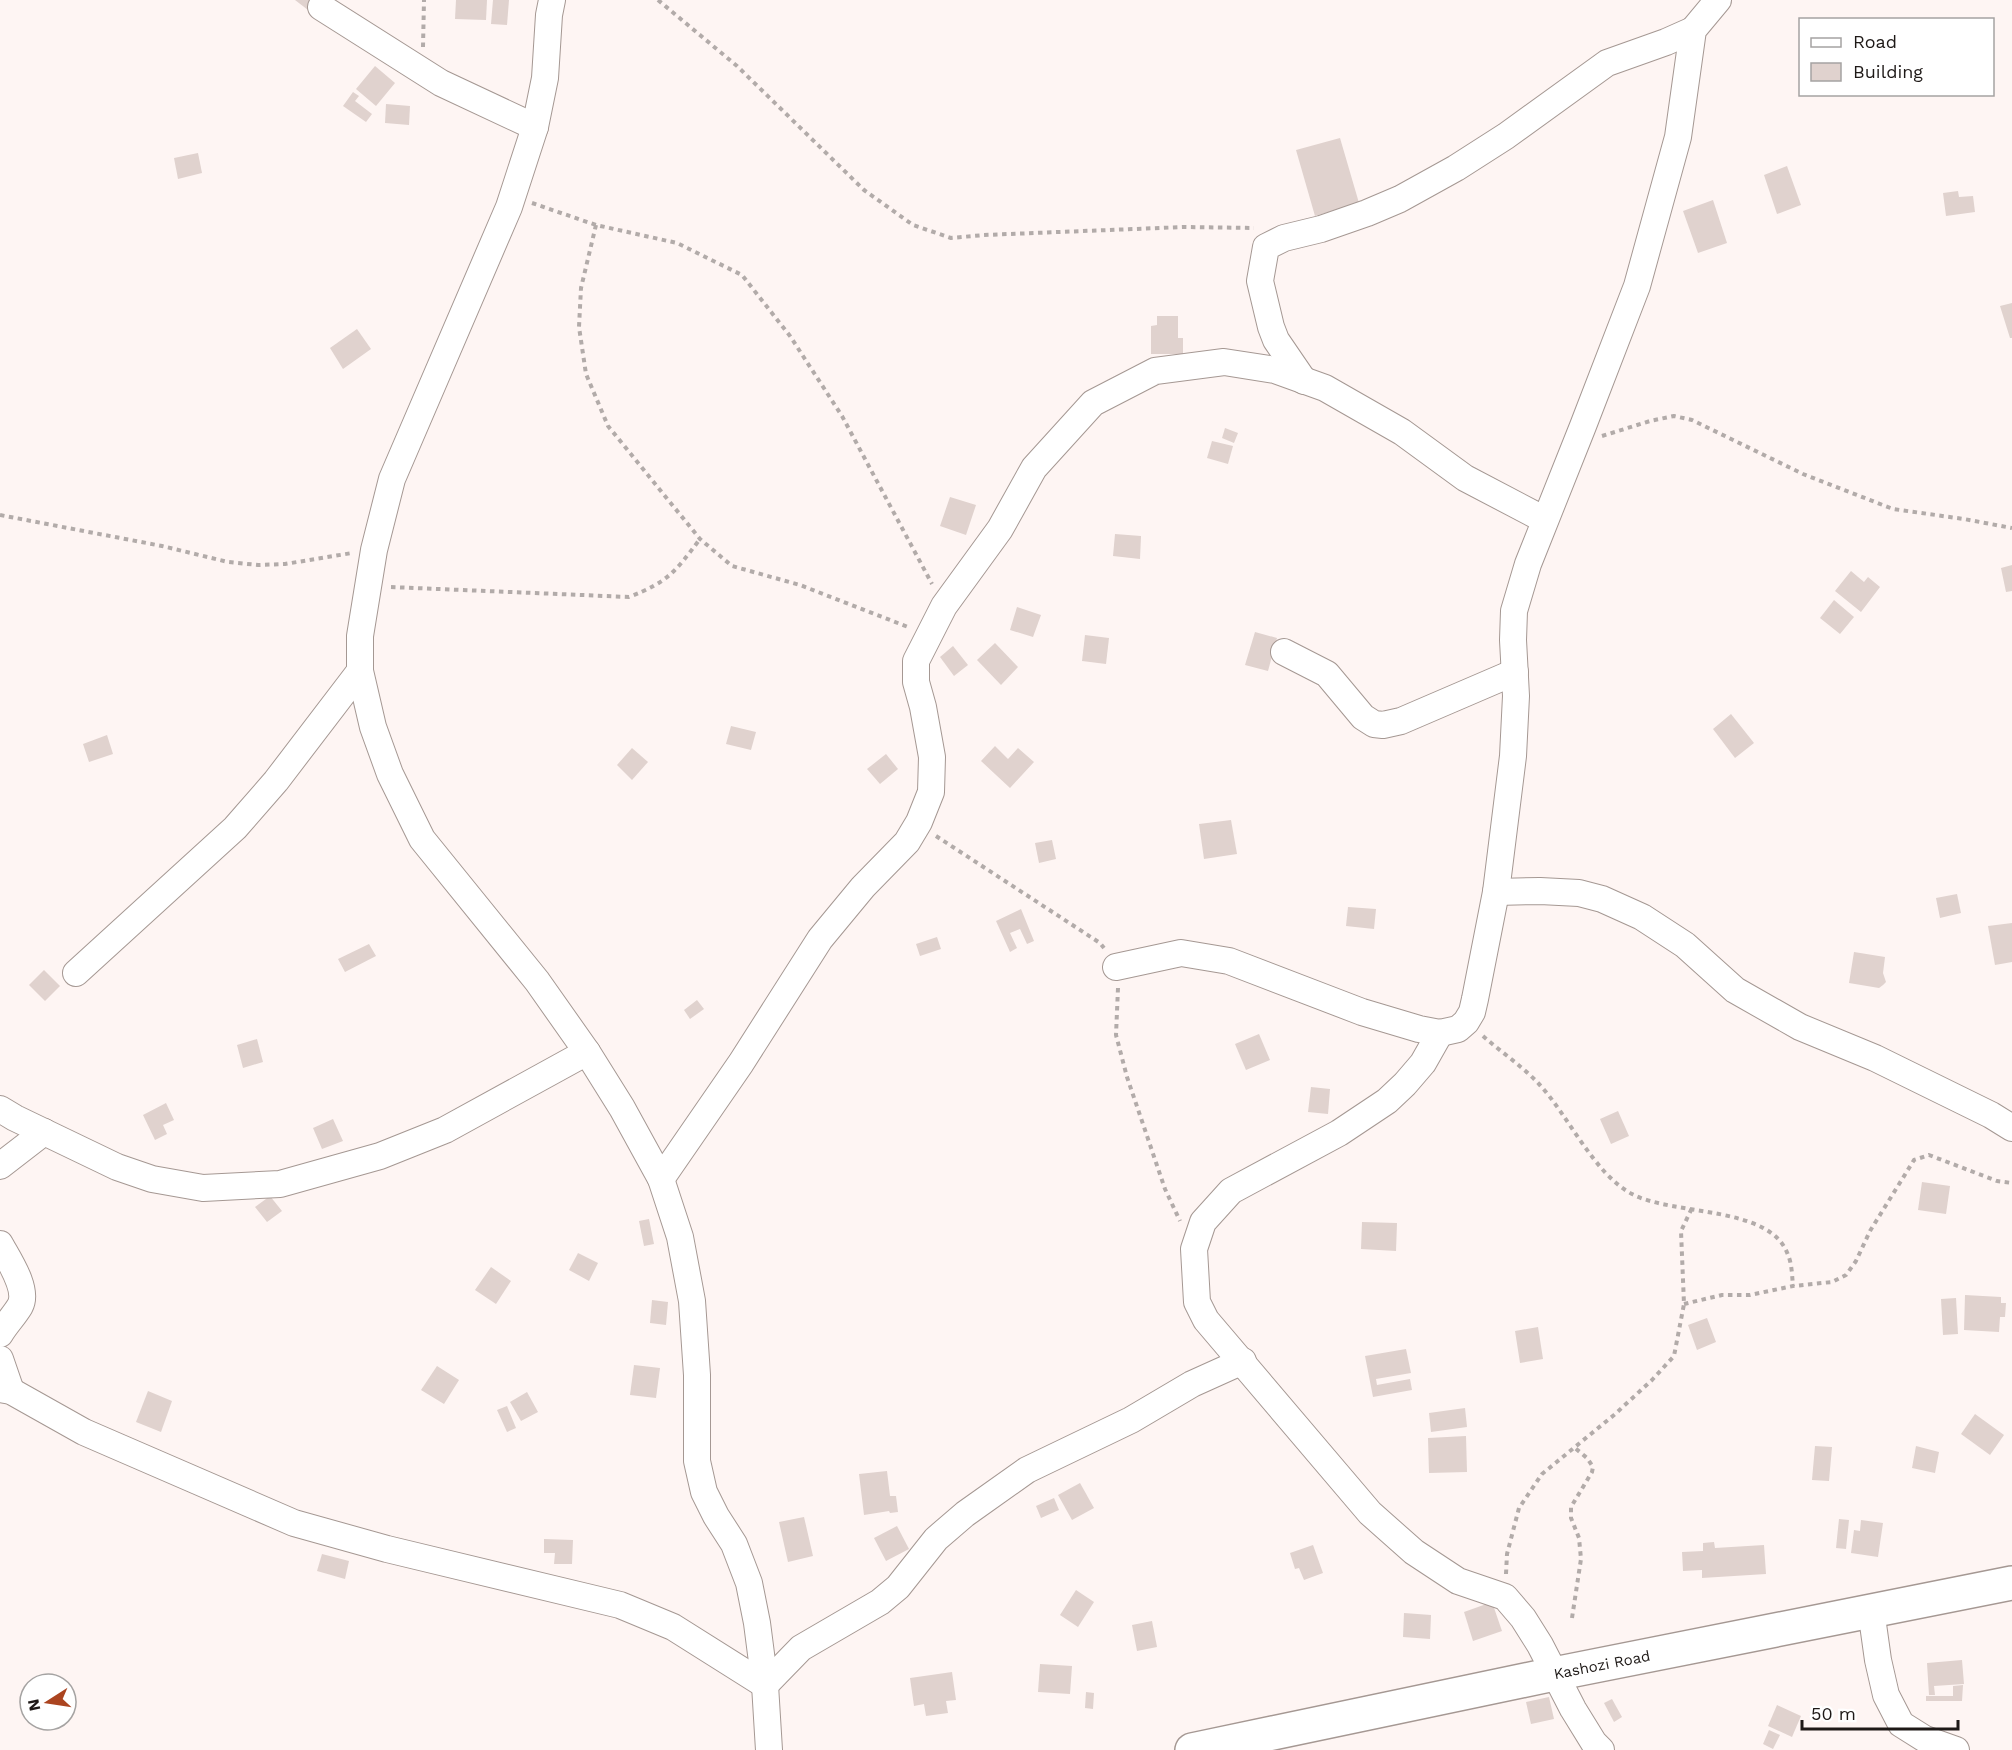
<svg xmlns="http://www.w3.org/2000/svg" width="2012" height="1750" font-family="'Work Sans',sans-serif">
  <style>
    .building { fill: #e0d2ce }
    .lines { fill: none; stroke-linecap: round; stroke-linejoin: round }
    .minor-casing { stroke: #a59893; stroke-width: 28 }
    .secondary-casing { stroke: #a59893; stroke-width: 36 }
    .path { stroke: #b2aba9; stroke-width: 4; stroke-dasharray: 4.5 4.5; stroke-linecap: butt }
    .minor { stroke: #fff; stroke-width: 26 }
    .secondary { stroke: #fff; stroke-width: 33 }
    .labels { text-anchor: middle; stroke-width: 4.5; stroke-linejoin: round; paint-order: stroke }
    .street-label { font-size: 15px; fill: #1e1917; stroke: #fff }
  </style>
  <rect width="100%" height="100%" fill="#fef5f3"/>
  <g class="building">
    <polygon points="295,0 316,0 308,10"/>
    <polygon points="456,0 487,0 486,20 455,19"/>
    <polygon points="493,0 509,0 507,25 491,24"/>
    <polygon points="375,66 395,83 376,106 356,89"/>
    <polygon points="353,92 359,96 355,101 372,114 366,122 343,106"/>
    <polygon points="386,104 410,106 409,125 385,123"/>
    <polygon points="1340,138 1359,203 1315,216 1296,150"/>
    <polygon points="198,153 202,173 178,179 174,158"/>
    <polygon points="1787,166 1801,205 1777,214 1764,175"/>
    <polygon points="1958,191 1959,197 1973,196 1975,212 1946,216 1943,193"/>
    <polygon points="1713,200 1727,243 1698,253 1683,211"/>
    <polygon points="2012,303 2012,338 2010,338 2000,306"/>
    <polygon points="1157,316 1178,316 1178,338 1183,338 1183,354 1151,354 1151,326 1157,325"/>
    <polygon points="357,329 371,349 343,369 330,348"/>
    <polygon points="1225,428 1238,433 1234,443 1222,438"/>
    <polygon points="1212,441 1233,446 1228,464 1207,458"/>
    <polygon points="950,497 976,505 966,535 940,526"/>
    <polygon points="1115,534 1141,536 1140,559 1113,556"/>
    <polygon points="2012,565 2012,591 2006,592 2001,568"/>
    <polygon points="1851,571 1864,582 1868,577 1880,587 1861,612 1835,591"/>
    <polygon points="1834,600 1854,617 1840,634 1820,618"/>
    <polygon points="1017,607 1041,615 1033,637 1010,630"/>
    <polygon points="1255,632 1277,638 1268,671 1245,665"/>
    <polygon points="1085,635 1109,638 1106,664 1082,661"/>
    <polygon points="995,643 1018,667 1001,685 977,660"/>
    <polygon points="953,646 968,665 954,676 940,657"/>
    <polygon points="1731,714 1754,743 1735,758 1713,729"/>
    <polygon points="731,726 756,732 751,750 726,744"/>
    <polygon points="107,735 113,754 89,762 83,744"/>
    <polygon points="995,746 1008,759 1018,748 1034,762 1010,788 981,761"/>
    <polygon points="632,748 648,762 632,780 617,765"/>
    <polygon points="886,754 898,769 880,784 867,769"/>
    <polygon points="1231,820 1237,854 1204,859 1199,824"/>
    <polygon points="1052,840 1056,859 1039,863 1035,843"/>
    <polygon points="1957,894 1961,913 1940,918 1936,898"/>
    <polygon points="1348,907 1376,909 1374,929 1346,926"/>
    <polygon points="1021,909 1034,941 1027,944 1020,929 1010,933 1017,948 1010,952 996,921"/>
    <polygon points="2012,923 2012,962 1995,965 1988,926"/>
    <polygon points="937,937 941,949 920,956 916,944"/>
    <polygon points="369,944 376,956 345,972 338,959"/>
    <polygon points="1854,952 1885,957 1883,973 1886,982 1883,985 1879,988 1849,983"/>
    <polygon points="44,970 60,986 45,1001 29,985"/>
    <polygon points="697,1000 704,1009 690,1019 684,1010"/>
    <polygon points="1259,1034 1270,1060 1246,1070 1235,1044"/>
    <polygon points="257,1039 263,1062 243,1068 237,1045"/>
    <polygon points="1311,1087 1330,1089 1328,1114 1308,1112"/>
    <polygon points="166,1103 174,1120 163,1125 167,1134 155,1140 143,1115"/>
    <polygon points="1618,1111 1629,1136 1611,1144 1600,1119"/>
    <polygon points="333,1119 343,1141 322,1149 313,1128"/>
    <polygon points="1922,1182 1950,1186 1946,1214 1918,1210"/>
    <polygon points="270,1196 282,1211 267,1222 255,1207"/>
    <polygon points="649,1219 654,1244 644,1246 639,1221"/>
    <polygon points="1362,1222 1397,1223 1396,1251 1361,1249"/>
    <polygon points="578,1253 598,1263 589,1281 569,1270"/>
    <polygon points="491,1267 511,1281 496,1304 475,1290"/>
    <polygon points="1965,1295 2001,1297 2001,1303 2006,1303 2005,1317 2000,1317 1999,1332 1964,1330"/>
    <polygon points="1956,1298 1958,1334 1943,1335 1941,1299"/>
    <polygon points="652,1300 668,1302 666,1325 650,1323"/>
    <polygon points="1707,1318 1716,1342 1697,1350 1688,1325"/>
    <polygon points="1538,1327 1543,1359 1520,1363 1515,1331"/>
    <polygon points="1406,1349 1411,1373 1376,1379 1377,1385 1410,1379 1412,1390 1373,1397 1365,1356"/>
    <polygon points="634,1365 660,1368 656,1398 630,1395"/>
    <polygon points="437,1366 459,1380 444,1404 421,1390"/>
    <polygon points="148,1391 172,1401 161,1432 136,1422"/>
    <polygon points="527,1392 538,1412 521,1421 510,1402"/>
    <polygon points="507,1406 516,1428 507,1432 497,1410"/>
    <polygon points="1465,1408 1467,1427 1431,1432 1429,1413"/>
    <polygon points="1975,1414 2004,1435 1990,1455 1961,1434"/>
    <polygon points="1466,1436 1467,1472 1429,1473 1428,1438"/>
    <polygon points="1815,1446 1832,1447 1829,1481 1812,1480"/>
    <polygon points="1916,1446 1939,1452 1935,1473 1912,1468"/>
    <polygon points="887,1471 890,1496 896,1496 898,1512 890,1513 889,1511 864,1515 859,1474"/>
    <polygon points="1080,1483 1094,1508 1072,1520 1058,1495"/>
    <polygon points="1054,1498 1059,1510 1041,1518 1036,1506"/>
    <polygon points="804,1517 813,1556 788,1562 779,1522"/>
    <polygon points="1839,1519 1849,1520 1846,1549 1836,1548"/>
    <polygon points="1861,1520 1883,1523 1878,1557 1851,1553 1854,1530 1860,1531"/>
    <polygon points="897,1526 909,1549 886,1561 874,1538"/>
    <polygon points="544,1539 573,1540 572,1564 554,1564 555,1553 544,1553"/>
    <polygon points="1714,1542 1715,1548 1764,1545 1766,1574 1702,1578 1702,1570 1683,1571 1682,1552 1703,1551 1703,1543"/>
    <polygon points="1313,1545 1323,1573 1304,1580 1299,1568 1295,1569 1290,1553"/>
    <polygon points="322,1554 349,1561 345,1579 317,1571"/>
    <polygon points="1076,1590 1094,1602 1078,1627 1060,1615"/>
    <polygon points="1492,1602 1502,1631 1473,1641 1464,1612"/>
    <polygon points="1404,1613 1431,1615 1430,1639 1403,1637"/>
    <polygon points="1152,1621 1157,1647 1137,1651 1132,1625"/>
    <polygon points="1962,1660 1964,1684 1934,1686 1935,1695 1929,1695 1927,1663"/>
    <polygon points="1040,1664 1072,1666 1070,1694 1038,1692"/>
    <polygon points="952,1672 956,1700 946,1701 948,1713 926,1716 924,1704 914,1706 910,1678"/>
    <polygon points="1963,1685 1962,1701 1926,1701 1926,1696 1953,1696 1953,1686"/>
    <polygon points="1086,1692 1094,1693 1093,1709 1085,1708"/>
    <polygon points="1549,1697 1554,1719 1531,1724 1526,1702"/>
    <polygon points="1612,1699 1622,1717 1614,1722 1604,1703"/>
    <polygon points="1777,1705 1801,1716 1792,1737 1768,1726"/>
    <polygon points="1769,1730 1780,1735 1773,1749 1763,1744"/>
  </g>
  <g class="lines">
    <defs>
      <g id="minor">
        <polyline points="552,0 549,15 545,78 535,127 509,207 392,479 374,550 360,636 360,671 373,727 390,774 422,839 537,981 587,1052 622,1108 661,1179 680,1237 692,1301 697,1375 697,1461 704,1492 716,1516 734,1544 749,1583 757,1623 765,1685 769,1750"/>
        <polyline points="321,7 441,83 535,127"/>
        <polyline points="1304,381 1276,340 1271,327 1260,281 1266,247 1284,238 1321,229 1367,213 1400,199 1456,168 1506,136 1607,63 1666,42 1693,30"/>
        <polyline points="1284,652 1327,674 1363,717 1374,724 1383,725 1401,721 1515,672"/>
        <polyline points="1496,892 1540,891 1579,893 1602,899 1642,917 1685,945 1735,990 1800,1027 1875,1058 1991,1115 2012,1128"/>
        <polyline points="1116,967 1181,953 1229,961 1362,1012 1419,1029 1440,1033 1458,1029 1466,1022 1472,1012 1475,999 1496,892 1513,756 1516,696 1513,640 1514,611 1528,564 1583,426 1637,286 1678,137 1693,30 1718,0"/>
        <polyline points="76,973 235,828 276,781 360,671"/>
        <polyline points="1440,1033 1423,1063 1405,1084 1387,1101 1339,1133 1231,1191 1203,1222 1194,1249 1197,1302 1206,1320 1370,1513 1414,1552 1458,1581 1505,1597 1523,1618 1540,1645 1573,1709 1594,1743 1601,1750"/>
        <polyline points="0,1109 15,1118 117,1167 152,1179 203,1188 280,1184 380,1156 445,1130 587,1052"/>
        <polyline points="0,1166 44,1132"/>
        <polyline points="661,1179 741,1063 820,939 863,887 907,842 919,822 931,792 932,757 923,707 916,682 916,661 944,606 1000,529 1034,468 1093,403 1155,371 1224,362 1275,370 1325,388 1402,432 1465,478 1545,520"/>
        <path d="M0,1244C8,1259 29,1289 20,1306C14,1316 6,1324 0,1334"/>
        <polyline points="0,1359 11,1391"/>
        <polyline points="0,1389 11,1391 84,1432 294,1523 387,1549 620,1605 673,1627 765,1685 801,1648 880,1602 898,1587 936,1539 965,1514 1027,1470 1131,1420 1192,1384 1243,1361"/>
        <polyline points="1871,1610 1878,1660 1886,1695 1901,1724 1925,1739 1956,1750"/>
      </g>
      <polyline id="secondary" points="1192,1750 1554,1674 2012,1583"/>
    </defs>
    <use href="#minor" class="minor-casing"/>
    <use href="#secondary" class="secondary-casing"/>
    <g class="path">
      <polyline points="658,0 737,66 864,190 913,225 951,238 984,235 1184,227 1254,228"/>
      <polyline points="423,47 424,0"/>
      <polyline points="532,203 596,225 677,243 742,275 790,336 842,416 932,584"/>
      <polyline points="596,225 581,288 579,327 586,374 608,426 700,539 732,566 800,585 908,627"/>
      <polyline points="1602,436 1650,421 1674,416 1692,420 1803,474 1893,509 1964,519 2012,528"/>
      <polyline points="0,515 162,546 228,562 258,565 285,564 352,553"/>
      <path d="M391,587L629,597C668,582 675,572 700,539"/>
      <polyline points="936,836 1100,943 1104,948"/>
      <polyline points="1118,988 1116,1035 1127,1077 1165,1189 1180,1221"/>
      <path d="M1483,1036C1501,1052 1522,1066 1539,1084C1568,1115 1594,1174 1632,1194C1673,1216 1771,1205 1788,1255C1792,1264 1792,1276 1793,1286"/>
      <polyline points="1684,1304 1722,1295 1750,1295 1793,1286 1832,1282 1846,1275 1856,1261 1870,1231 1914,1160 1929,1155 1997,1181 2012,1183"/>
      <polyline points="1506,1574 1507,1554 1519,1508 1542,1474 1614,1415 1652,1380 1674,1356 1684,1304 1681,1231 1692,1208"/>
      <polyline points="1572,1618 1581,1559 1579,1538 1571,1518 1571,1507 1592,1472 1593,1467 1587,1458 1575,1448"/>
    </g>
    <use href="#minor" class="minor"/>
    <use href="#secondary" class="secondary"/>
  </g>
  <g class="labels">
    <g class="street-label">
      <text transform="translate(1602 1665) rotate(-11)" y="5">Kashozi Road</text>
    </g>
  </g>
  <rect x="1799" y="18" width="195" height="78" fill="#ffffff" stroke="#a5a3a2" stroke-width="1.5"/>
  <rect x="1811" y="38" width="30" height="9" fill="#ffffff" stroke="#a5a3a2" stroke-width="1.5"/>
  <text x="1853" y="48" font-size="18" fill="#1e1917">Road</text>
  <rect x="1811" y="63" width="30" height="18" fill="#e0d2ce" stroke="#a5a3a2" stroke-width="1.5"/>
  <text x="1853" y="78" font-size="18" fill="#1e1917">Building</text>
  <g transform="translate(48 1702) rotate(258)"><circle r="28" fill="#ffffff" stroke="#a5a3a2" stroke-width="1.5"/>
  <path d="M0-4.5L10 22L0 15L-10 22Z" fill="#ab4420"/>
  <text y="-9" font-size="16" font-weight="bold" text-anchor="middle" fill="#1e1917">N</text>
  </g>
  <path d="M1802 1720v9h156v-9" fill="none" stroke="#1e1917" stroke-width="3"/>
  <text x="1811" y="1720" font-size="18" fill="#1e1917" stroke="#ffffff" stroke-width="4.5" paint-order="stroke">50 m</text>
</svg>
